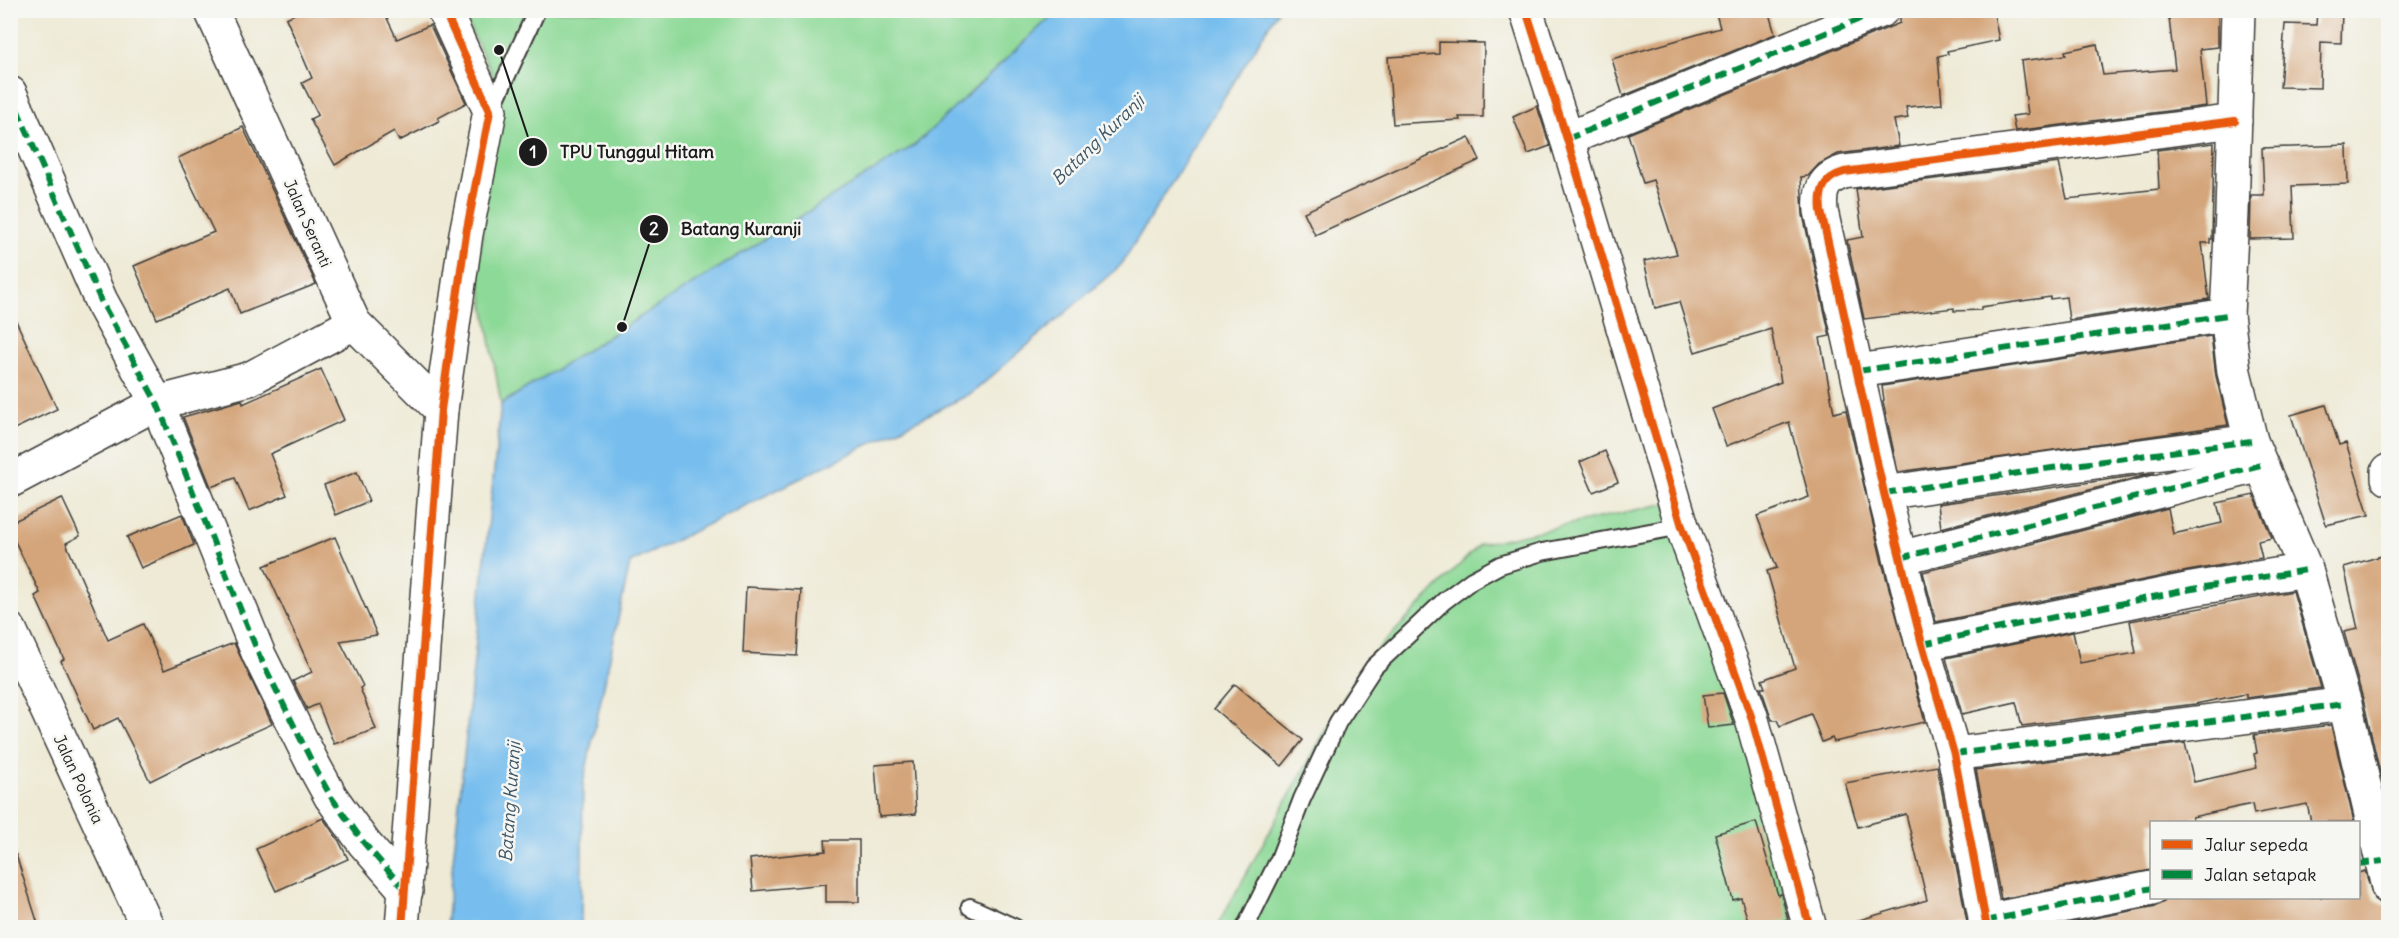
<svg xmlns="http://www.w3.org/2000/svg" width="2399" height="938" font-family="Delius,sans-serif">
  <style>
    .green { fill: #8dd997; stroke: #547a5a; stroke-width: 1.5 }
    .water { fill: #77beee; stroke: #4a6d85; stroke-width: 1.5 }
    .building { fill: #d4a57a }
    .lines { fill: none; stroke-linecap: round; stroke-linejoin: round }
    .service-casing { stroke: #3c3b38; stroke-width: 20 }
    .minor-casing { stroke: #3c3b38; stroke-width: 36 }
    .service { stroke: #fff; stroke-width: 16 }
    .minor { stroke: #fff; stroke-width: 33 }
    .quiet { stroke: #00873e; stroke-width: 6; stroke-dasharray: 12 6; stroke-linecap: butt }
    .cycleway-casing { stroke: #f6f6f2; stroke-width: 11 }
    .cycleway { stroke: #e8590c; stroke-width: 8 }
    .labels { text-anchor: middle; stroke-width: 5; stroke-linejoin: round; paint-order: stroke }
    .street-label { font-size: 16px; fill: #1c1c1c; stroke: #f6f6f2 }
    .water-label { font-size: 18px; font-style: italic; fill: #3c5566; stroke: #f6f6f2 }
    .leader { fill: none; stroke: #1c1c1c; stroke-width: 2 }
    .callout-dot { fill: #1c1c1c; stroke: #f6f6f2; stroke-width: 2 }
    .mark-label { font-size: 18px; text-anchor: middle; font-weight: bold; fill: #fff }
    .callout-label { font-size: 18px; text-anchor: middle; font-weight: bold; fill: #1c1c1c; stroke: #f6f6f2; stroke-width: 5; stroke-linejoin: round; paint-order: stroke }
  </style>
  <rect width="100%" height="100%" fill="#f6f6f2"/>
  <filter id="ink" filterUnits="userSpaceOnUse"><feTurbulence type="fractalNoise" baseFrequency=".0167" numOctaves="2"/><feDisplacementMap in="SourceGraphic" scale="12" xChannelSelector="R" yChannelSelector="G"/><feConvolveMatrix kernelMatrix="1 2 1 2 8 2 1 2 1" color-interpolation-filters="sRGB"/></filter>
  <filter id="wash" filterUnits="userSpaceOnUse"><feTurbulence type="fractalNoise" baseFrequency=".008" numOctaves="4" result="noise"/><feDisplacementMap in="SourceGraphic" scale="24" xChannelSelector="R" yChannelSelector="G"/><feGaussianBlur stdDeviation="1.35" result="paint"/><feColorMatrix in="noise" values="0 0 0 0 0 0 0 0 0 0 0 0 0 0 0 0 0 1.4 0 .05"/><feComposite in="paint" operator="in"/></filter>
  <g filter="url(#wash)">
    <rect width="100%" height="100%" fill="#eeead6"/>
    <g class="green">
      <polygon points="462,11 1057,11 915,145 501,404 478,269 499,89"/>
      <polygon points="1686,499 1794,927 1216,928 1362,665 1480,544"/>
    </g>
    <polygon class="water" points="1057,11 1278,11 1121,265 972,393 630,563 583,784 581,927 446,927 501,404 915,145"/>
    <g id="blocks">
      <g class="building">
        <polygon points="303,10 383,10 397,39 430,25 466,103 438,118 439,121 399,141 394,131 335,165 310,119 318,115 302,83 312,78 286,18"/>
        <polygon points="1715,10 1768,10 1775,34 1623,96 1612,59 1720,28"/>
        <polygon points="1900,10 1993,10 1999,40 1947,51 1948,54 1938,56 1942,104 1906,107 1908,118 1894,120 1899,146 1838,154 1819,164 1808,176 1801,177 1803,215 1830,336 1820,338 1834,413 1846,410 1882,562 1925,722 1834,742 1832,738 1822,742 1811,714 1780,726 1777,720 1772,720 1761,688 1765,688 1762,680 1795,668 1767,571 1777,568 1757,516 1809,497 1789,422 1726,446 1712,409 1781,382 1771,329 1695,352 1679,302 1655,308 1644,261 1677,254 1653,180 1643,183 1628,134 1900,23"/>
        <polygon points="2168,10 2218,10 2218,47 2200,49 2206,106 2015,131 2012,116 2028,114 2021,61 2066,55 2065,51 2097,44 2103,75 2175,69"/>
        <polygon points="2317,10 2342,10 2341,43 2321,42 2320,88 2280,87 2285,24 2316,25"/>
        <polygon points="1439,42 1484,43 1483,117 1459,117 1460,120 1393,124 1388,57 1439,54"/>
        <polygon points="1537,106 1550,146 1528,154 1513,117"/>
        <polygon points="243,127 316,284 240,314 230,288 157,319 134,266 214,232 178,158"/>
        <polygon points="1469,137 1480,160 1315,235 1304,212"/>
        <polygon points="2214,143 2212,239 2210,239 2210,243 2202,243 2209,299 2069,320 2066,297 2050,299 2050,297 1981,307 1981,310 1954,311 1954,308 1864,319 1847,240 1863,237 1856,189 2059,163 2067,199 2159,189 2157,150"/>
        <polygon points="2347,145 2348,184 2292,186 2294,238 2250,239 2251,195 2264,195 2262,148"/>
        <polygon points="10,308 57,409 10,431"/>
        <polygon points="2211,336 2216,376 2228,425 1898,472 1883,401 1884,400 1882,386"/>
        <polygon points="321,369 344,420 270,454 287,495 249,511 235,478 211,487 183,417 242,400 243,404"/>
        <polygon points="2326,405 2339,445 2346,443 2369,515 2326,525 2291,415"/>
        <polygon points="1605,451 1618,482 1593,492 1580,462"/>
        <polygon points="357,472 369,501 336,515 324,485"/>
        <polygon points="2155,473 1941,528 1938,504"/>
        <polygon points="2254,495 2272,538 2258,541 2262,558 2188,571 1936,622 1923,572 2168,508 2173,534 2222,523 2217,503"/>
        <polygon points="62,498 80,536 66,543 108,640 143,624 164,670 234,643 272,724 194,759 150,781 118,718 93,730 61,661 64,659 35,596 40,593 10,531 10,523"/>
        <polygon points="182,514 194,545 141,568 127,537"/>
        <polygon points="335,537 377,635 340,641 363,686 360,688 376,729 334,744 318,704 307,709 293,681 312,672 264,566"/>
        <polygon points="2388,554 2388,776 2381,777 2363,699 2344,632 2358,629 2344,567"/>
        <polygon points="746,587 801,590 797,656 743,653"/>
        <polygon points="2293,591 2321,688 2246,698 2246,694 2195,704 2022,726 2016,702 1962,714 1946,658 2073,632 2080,663 2136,653 2130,621"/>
        <polygon points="1235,684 1303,740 1282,766 1214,709"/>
        <polygon points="1723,693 1734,725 1708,728 1703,695"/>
        <polygon points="2331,725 2354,822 2311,822 2307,804 2254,814 2252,804 2192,817 2193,822 2151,822 2151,870 2001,899 1976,770 2185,743 2194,782 2257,768 2254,754 2257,753 2254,735"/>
        <polygon points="913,762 916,814 879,817 875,765"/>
        <polygon points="1937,766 1968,927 1857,927 1856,921 1927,900 1906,814 1858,827 1845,783"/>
        <polygon points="323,818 339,841 348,859 276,891 256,849"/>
        <polygon points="1756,822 1778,895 1781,894 1788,919 1762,927 1750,927 1741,898 1733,900 1715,834"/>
        <polygon points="825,840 859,840 859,902 826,902 826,884 753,891 750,859 826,851"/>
        <polygon points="16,855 39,927 10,927 10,856"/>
        <polygon points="2365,871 2374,899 2382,905 2388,905 2388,927 2049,927 2156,906 2164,902 2168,897 2358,897 2358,873"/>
      </g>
    </g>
  </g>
  <g filter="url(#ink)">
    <use href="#blocks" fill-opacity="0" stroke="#3c3b38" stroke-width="1.5"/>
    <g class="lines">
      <defs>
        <g id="service">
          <polyline points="491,110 537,10"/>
          <polyline points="970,907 1016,928"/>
          <polyline points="1245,928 1279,859 1302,799 1338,722 1374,667 1444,601 1472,580 1500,565 1542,552 1682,526"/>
        </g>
        <g id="minor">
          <polyline points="211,10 354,323 441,410"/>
          <polyline points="1526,10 1567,139 1682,526 1751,716 1810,928"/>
          <polyline points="2238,10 2232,213 2227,315 2234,372 2251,441 2306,570 2345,704 2388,887"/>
          <polyline points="10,93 101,301 157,403 259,655 314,766 331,797 364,843 406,891"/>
          <polyline points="1567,139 1882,10"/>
          <polyline points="1858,371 2227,315"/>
          <polyline points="2388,471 2388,478"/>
          <polyline points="10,481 157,403 249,379 354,323"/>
          <polyline points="1884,493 2052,468 2251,441"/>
          <polyline points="1900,558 2261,465"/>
          <polyline points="10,630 148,928"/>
          <polyline points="1922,644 2192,589 2306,570"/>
          <polyline points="1954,754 2345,704"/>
          <polyline points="1985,921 2152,888"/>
          <polyline points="402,928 441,410 466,234 490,111 444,10"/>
          <path d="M1987,928L1954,754L1922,644L1884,493L1821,211C1819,191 1823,178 1844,172L2235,121"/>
        </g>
      </defs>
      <use href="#service" class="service-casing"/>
      <use href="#minor" class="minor-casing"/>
      <use href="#service" class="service"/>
      <use href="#minor" class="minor"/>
      <g class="quiet">
        <polyline points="10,93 101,301 157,403 259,655 314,766 331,797 364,843 406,891"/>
        <polyline points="1567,139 1882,10"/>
        <polyline points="1858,371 2227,315"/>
        <polyline points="1884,493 2052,468 2251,441"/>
        <polyline points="1900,558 2261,465"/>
        <polyline points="1922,644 2192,589 2306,570"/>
        <polyline points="1954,754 2345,704"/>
        <polyline points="2358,864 2383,861"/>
        <polyline points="1985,921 2152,888"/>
      </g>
      <defs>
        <g id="cycleway">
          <polyline points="1526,10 1567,139 1682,526 1751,716 1810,928"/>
          <polyline points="402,928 441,410 466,234 490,111 444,10"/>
          <path d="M1987,928L1954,754L1922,644L1884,493L1821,211C1819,191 1823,178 1844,172L2235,121"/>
        </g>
      </defs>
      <use href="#cycleway" class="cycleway-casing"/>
      <use href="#cycleway" class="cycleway"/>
    </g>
  </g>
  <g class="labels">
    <g class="street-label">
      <text transform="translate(308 223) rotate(66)" y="6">Jalan Seranti</text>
      <text transform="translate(79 779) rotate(65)" y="6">Jalan Polonia</text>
    </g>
    <g class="water-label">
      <text transform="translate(1098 140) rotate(-44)" y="6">Batang Kuranji</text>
      <text transform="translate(510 802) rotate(-86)" y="6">Batang Kuranji</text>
    </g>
  </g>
  <path class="leader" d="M499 50L533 152M622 327L654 229"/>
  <g class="callout-dot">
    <circle cx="499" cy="50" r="6"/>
    <circle cx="622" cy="327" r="6"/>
    <circle cx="533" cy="152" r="15"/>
    <circle cx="654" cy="229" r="15"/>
  </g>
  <g class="mark-label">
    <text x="533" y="158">1</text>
    <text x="654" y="235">2</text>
  </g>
  <g class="callout-label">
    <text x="637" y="158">TPU Tunggul Hitam</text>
    <text x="741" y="235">Batang Kuranji</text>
  </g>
  <rect width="2399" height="938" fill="none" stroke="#f6f6f2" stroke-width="36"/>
  <rect x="2150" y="821" width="210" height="78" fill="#f6f6f2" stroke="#9f9f9c" stroke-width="1.5"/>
  <rect x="2162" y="840" width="30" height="9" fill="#e8590c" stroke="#9f9f9c" stroke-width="1.5"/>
  <text x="2204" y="851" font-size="18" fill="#1c1c1c">Jalur sepeda</text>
  <rect x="2162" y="870" width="30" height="9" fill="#00873e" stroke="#9f9f9c" stroke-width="1.5"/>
  <text x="2204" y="881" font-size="18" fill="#1c1c1c">Jalan setapak</text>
</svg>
